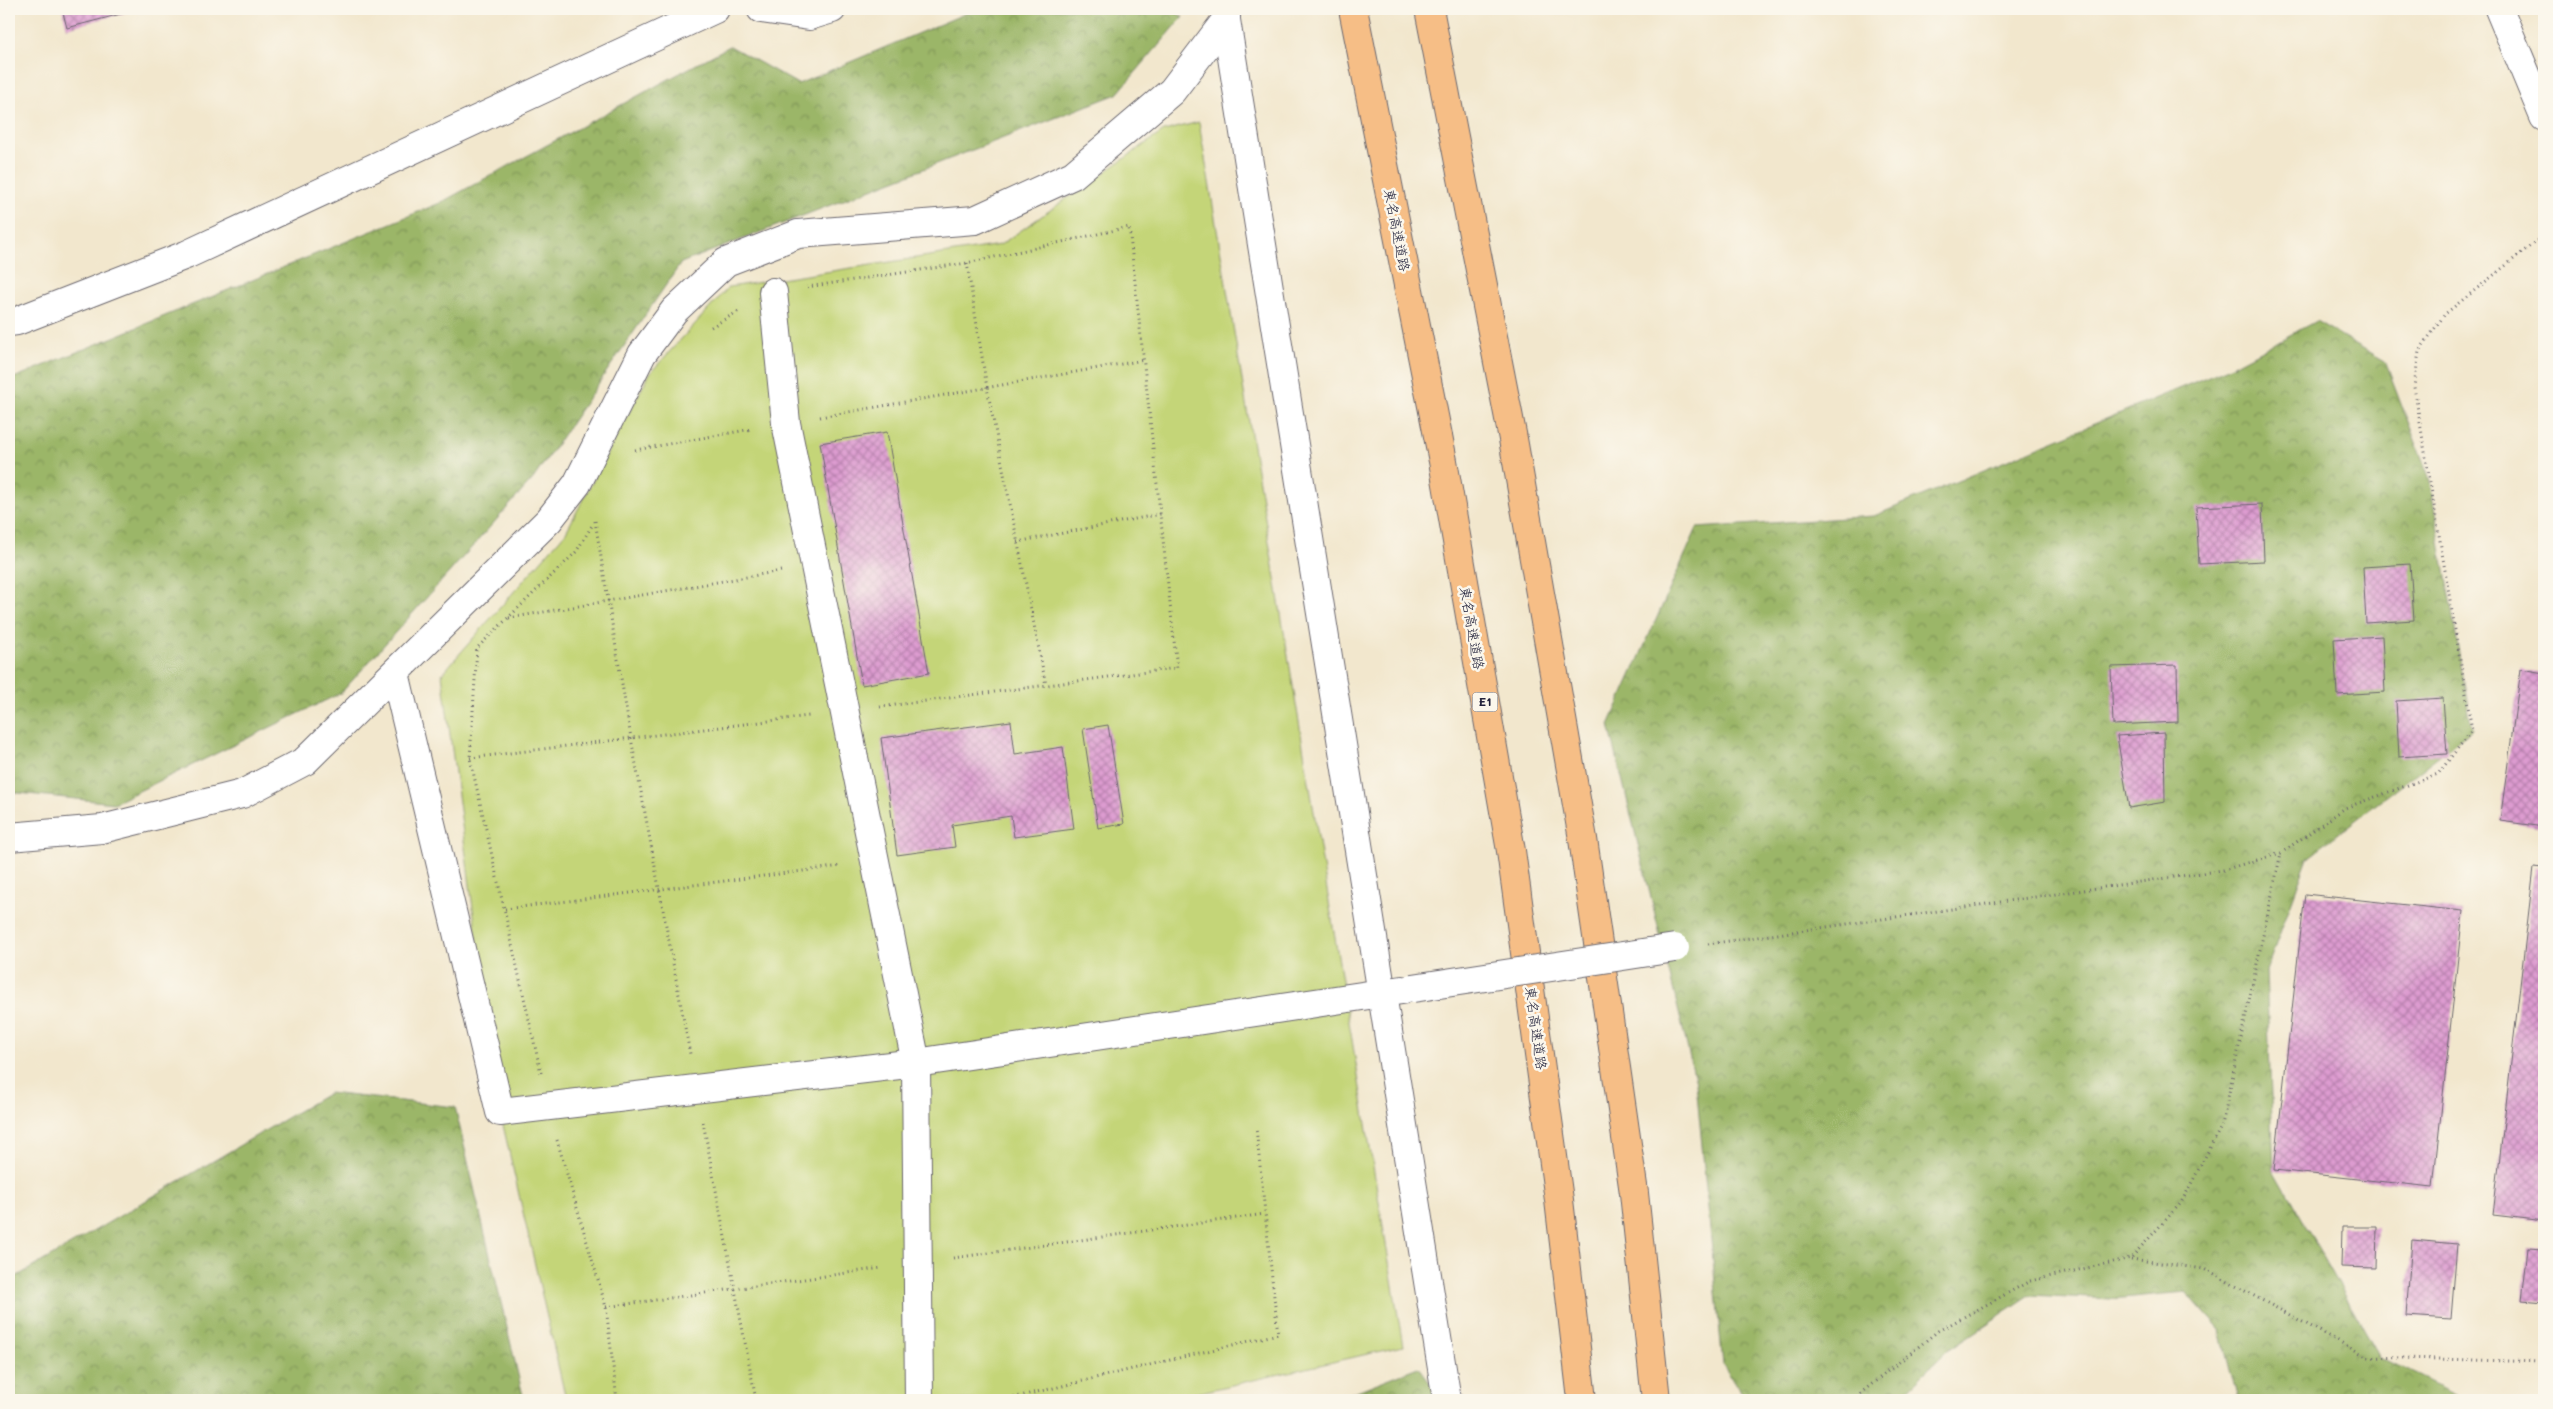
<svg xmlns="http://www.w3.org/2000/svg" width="2553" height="1409" font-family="Mali,'Klee One',sans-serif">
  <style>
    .green { fill: #c4d578; stroke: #737c5a }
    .forest { fill: url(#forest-crowns); stroke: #5e6c52 }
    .building { fill: url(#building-cross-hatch) }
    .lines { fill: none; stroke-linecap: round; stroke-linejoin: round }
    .minor-casing { stroke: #6b676e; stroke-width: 30 }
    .tertiary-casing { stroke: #6b676e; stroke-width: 30 }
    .motorway-casing { stroke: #6b676e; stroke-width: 30 }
    .path { stroke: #6b676e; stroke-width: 3; stroke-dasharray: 1 4; stroke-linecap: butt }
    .minor { stroke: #fff; stroke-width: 28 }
    .tertiary { stroke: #fff; stroke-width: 28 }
    .motorway { stroke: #f6be86; stroke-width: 28 }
    .minor-bridge-casing { stroke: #6b676e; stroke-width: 30; stroke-linecap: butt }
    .minor-bridge { stroke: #fff; stroke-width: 28 }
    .labels { text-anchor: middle; stroke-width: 5; stroke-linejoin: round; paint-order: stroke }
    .shield { fill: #fbf7ec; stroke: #636270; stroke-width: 1 }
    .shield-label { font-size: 12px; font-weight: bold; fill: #22223b }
    .street-label { font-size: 14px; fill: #22223b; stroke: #fbf7ec }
  </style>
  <defs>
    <pattern id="forest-crowns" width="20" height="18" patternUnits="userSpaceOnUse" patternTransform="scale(1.25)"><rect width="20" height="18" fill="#9bb668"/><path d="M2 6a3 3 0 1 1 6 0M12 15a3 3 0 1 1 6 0" fill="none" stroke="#7e9457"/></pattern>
    <pattern id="building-cross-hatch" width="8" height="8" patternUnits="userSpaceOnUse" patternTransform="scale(1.25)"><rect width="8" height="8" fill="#dd9bd0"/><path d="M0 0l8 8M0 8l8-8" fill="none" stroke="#b37eaa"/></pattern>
  </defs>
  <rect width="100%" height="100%" fill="#fbf7ec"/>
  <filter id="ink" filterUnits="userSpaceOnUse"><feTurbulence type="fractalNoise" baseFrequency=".02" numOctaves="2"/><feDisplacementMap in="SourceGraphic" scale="10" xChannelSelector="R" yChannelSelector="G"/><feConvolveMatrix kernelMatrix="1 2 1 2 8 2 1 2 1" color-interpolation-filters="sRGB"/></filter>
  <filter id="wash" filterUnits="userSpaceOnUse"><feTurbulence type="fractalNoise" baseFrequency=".0096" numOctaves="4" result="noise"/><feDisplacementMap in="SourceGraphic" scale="20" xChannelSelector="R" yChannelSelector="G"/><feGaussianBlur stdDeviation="1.12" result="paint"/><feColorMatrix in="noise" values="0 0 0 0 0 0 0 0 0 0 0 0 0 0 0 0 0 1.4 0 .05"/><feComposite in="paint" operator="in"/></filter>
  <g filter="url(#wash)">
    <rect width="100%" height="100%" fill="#f2e7cd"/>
    <polygon class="green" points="1199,122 1403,1346 1166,1400 566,1400 500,1112 442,674 566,532 650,373 729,287 1000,245 1164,131"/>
    <g class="forest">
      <polygon points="976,9 1170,9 1183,17 1117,94 681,263 533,479 341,693 114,803 9,792 9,380 440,203 730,46 798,84"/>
      <polygon points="2316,321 2385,361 2429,477 2472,730 2308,857 2266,971 2274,1170 2380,1357 2468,1400 2238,1400 2220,1330 2186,1292 2111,1299 2030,1295 1948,1350 1896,1400 1746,1400 1723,1365 1696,1083 1609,725 1697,528 1874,516 2228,368"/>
      <polygon points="329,1093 455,1107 524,1400 9,1400 9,1281"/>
      <polygon points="1418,1367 1443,1400 1334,1400"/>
    </g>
    <g id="blocks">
      <g class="building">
        <polygon points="62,9 140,9 67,28"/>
        <polygon points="887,432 929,673 862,685 820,443"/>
        <polygon points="2262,504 2264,561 2199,564 2196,507"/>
        <polygon points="2410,564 2414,620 2366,623 2363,567"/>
        <polygon points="2382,636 2385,692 2337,695 2334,639"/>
        <polygon points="2177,665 2178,722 2113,725 2111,667"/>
        <polygon points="2521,669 2544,673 2544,827 2500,821"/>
        <polygon points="2443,698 2447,754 2399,757 2396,701"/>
        <polygon points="1011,721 1015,754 1063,747 1074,829 1014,837 1011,816 952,825 955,847 897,855 881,738"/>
        <polygon points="1108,725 1124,824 1098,828 1083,729"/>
        <polygon points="2164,733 2165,802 2129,808 2117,736"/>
        <polygon points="2534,867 2544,868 2544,1221 2493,1215"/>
        <polygon points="2305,894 2463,911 2433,1187 2274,1170"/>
        <polygon points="2342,1227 2377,1227 2376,1268 2341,1267"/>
        <polygon points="2412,1240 2457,1244 2451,1319 2406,1316"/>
        <polygon points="2528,1248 2544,1249 2544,1302 2522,1300"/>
      </g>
    </g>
  </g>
  <g filter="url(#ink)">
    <use href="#blocks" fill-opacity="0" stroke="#6b676e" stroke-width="1"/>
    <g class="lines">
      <defs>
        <g id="minor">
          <polyline points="1226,9 1226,20 1447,1400"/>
          <polyline points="2499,9 2544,117"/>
          <polyline points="773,292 786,423 916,1063 919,1400"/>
          <polyline points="395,673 500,1112 916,1063 1402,990"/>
          <polyline points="9,837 102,829 242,794 305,761 549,520 577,484 642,354 674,311 726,262 798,234 975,220 1073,175 1172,91 1226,20"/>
        </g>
        <g id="tertiary">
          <polyline points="761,9 809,16 832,9"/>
          <polyline points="9,322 17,321 186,255 715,9"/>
        </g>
        <g id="motorway">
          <polyline points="1353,9 1443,461 1511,851 1559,1200 1582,1400"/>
          <polyline points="1429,9 1513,439 1583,839 1634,1193 1656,1400"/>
        </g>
      </defs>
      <use href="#minor" class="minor-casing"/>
      <use href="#tertiary" class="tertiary-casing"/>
      <use href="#motorway" class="motorway-casing"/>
      <g class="path">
        <polyline points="967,263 987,388 1046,685"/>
        <polyline points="807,287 967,263 1129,227 1177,668 880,707"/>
        <polyline points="711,327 741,310"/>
        <polyline points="820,417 1144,360"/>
        <polyline points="635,450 752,429"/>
        <polyline points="595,521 631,738 690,1054"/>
        <polyline points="1017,542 1161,514"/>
        <polyline points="509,618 781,571"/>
        <polyline points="470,758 809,716"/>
        <polyline points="505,909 842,866"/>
        <polyline points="1708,944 2223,870 2281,853 2345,808 2438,774 2472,730 2414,387 2419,351 2445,314 2544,235"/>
        <polyline points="541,1073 470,758 477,648 576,552 593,524"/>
        <polyline points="703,1122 756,1400"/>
        <polyline points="557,1140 606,1307 617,1400"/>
        <polyline points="953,1258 1265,1214"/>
        <polyline points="2131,1259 2204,1269 2368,1357 2544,1362"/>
        <polyline points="606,1307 882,1268"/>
        <polyline points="1004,1400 1278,1334 1256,1128"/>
        <polyline points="1852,1400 1938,1331 2030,1281 2131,1258 2181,1203 2222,1125 2281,853"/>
      </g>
      <use href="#minor" class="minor"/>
      <use href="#tertiary" class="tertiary"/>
      <use href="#motorway" class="motorway"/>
      <defs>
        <polyline id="minor-bridge" points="1413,988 1675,948"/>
      </defs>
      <use href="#minor-bridge" class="minor-bridge-casing"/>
      <use href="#minor-bridge" class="minor-bridge"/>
    </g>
  </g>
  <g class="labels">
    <rect class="shield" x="1472.5" y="692.5" width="25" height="19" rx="4"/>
    <g class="shield-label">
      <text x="1485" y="706">E1</text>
    </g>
    <g class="street-label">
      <text transform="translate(1397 230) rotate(79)" y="5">東名高速道路</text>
      <text transform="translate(1472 628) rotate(80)" y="5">東名高速道路</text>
      <text transform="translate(1536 1028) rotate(82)" y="5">東名高速道路</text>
    </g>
  </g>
  <rect width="2553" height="1409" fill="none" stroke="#fbf7ec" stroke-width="30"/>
</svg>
